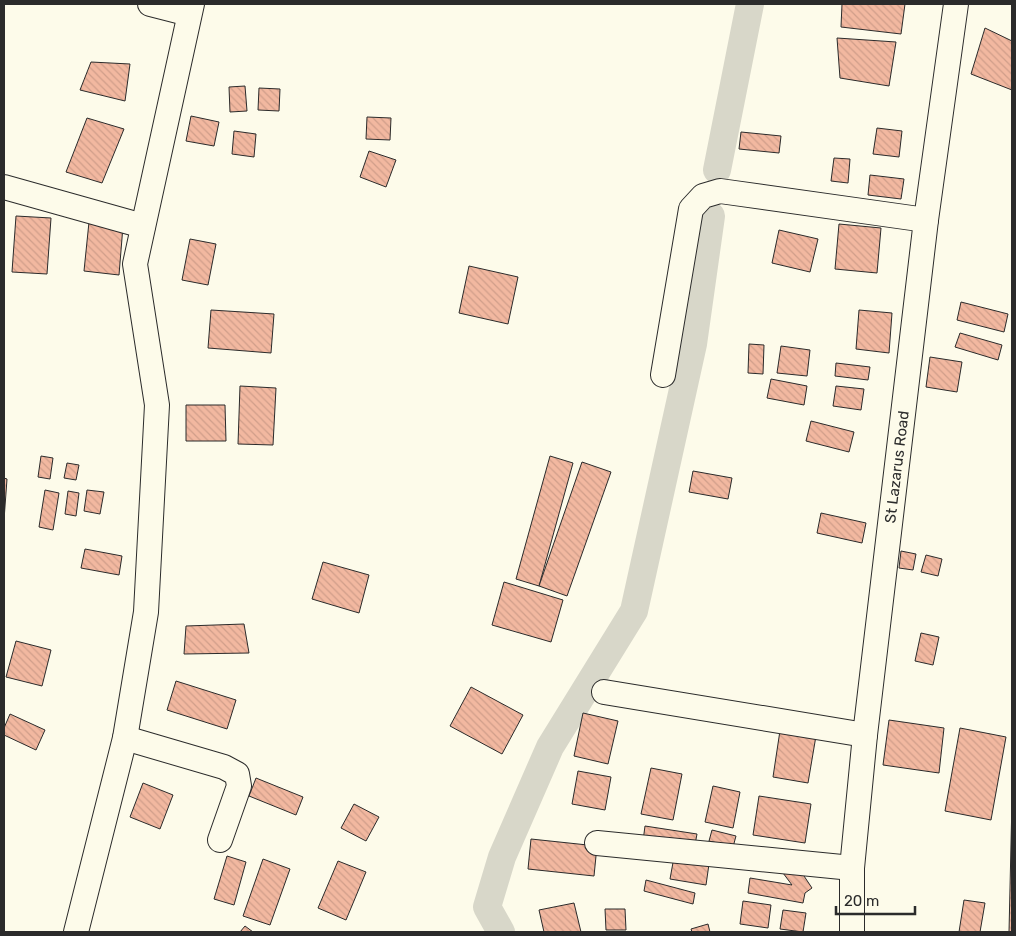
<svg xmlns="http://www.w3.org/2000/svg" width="1016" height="936" font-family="Rubik,sans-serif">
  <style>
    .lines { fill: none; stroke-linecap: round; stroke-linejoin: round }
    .canal { stroke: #d8d7c9; stroke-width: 28 }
    .building { fill: url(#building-back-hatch); stroke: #2b2b2b }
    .street-casing { stroke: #2b2b2b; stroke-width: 26 }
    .street { stroke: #fdfbea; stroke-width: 24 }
    .labels { text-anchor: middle; stroke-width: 4; stroke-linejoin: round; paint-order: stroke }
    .street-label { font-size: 15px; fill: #2b2b2b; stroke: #fdfbea }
  </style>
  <defs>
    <pattern id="building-back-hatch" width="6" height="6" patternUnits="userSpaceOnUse" patternTransform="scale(1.25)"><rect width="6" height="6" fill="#f2b8a0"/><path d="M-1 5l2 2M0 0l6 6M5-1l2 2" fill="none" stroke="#d09e8a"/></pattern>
  </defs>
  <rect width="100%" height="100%" fill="#fdfbea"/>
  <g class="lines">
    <g class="canal">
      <polyline points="717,170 750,4"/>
      <polyline points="501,932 487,907 502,857 550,747 634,611 693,344 711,216"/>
    </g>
  </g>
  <g class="building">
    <polygon points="842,4 905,4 901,34 841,27"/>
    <polygon points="985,28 1012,41 1012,90 971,74"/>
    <polygon points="837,38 896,42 889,86 840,78"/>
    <polygon points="91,62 130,64 125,101 80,90"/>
    <polygon points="245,86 247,111 230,112 229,87"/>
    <polygon points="259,88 280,89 279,111 258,110"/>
    <polygon points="191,116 219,122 214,146 186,141"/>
    <polygon points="367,117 391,118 390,140 366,139"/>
    <polygon points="87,118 124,129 102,183 66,172"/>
    <polygon points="877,128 902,131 899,157 873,154"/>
    <polygon points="234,131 256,134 254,157 232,154"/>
    <polygon points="741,132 781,136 779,153 739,149"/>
    <polygon points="369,151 396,160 386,187 360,177"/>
    <polygon points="834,158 850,159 848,183 831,181"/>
    <polygon points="870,175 904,179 901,199 868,195"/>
    <polygon points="16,216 51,218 47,274 12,272"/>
    <polygon points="89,222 123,226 119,275 84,271"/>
    <polygon points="839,224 881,228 877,273 835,269"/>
    <polygon points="779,230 818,239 810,272 772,263"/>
    <polygon points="190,239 216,244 208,285 182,280"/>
    <polygon points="469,266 518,277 508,324 459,313"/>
    <polygon points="961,302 1008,314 1004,332 957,320"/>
    <polygon points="211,310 274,314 271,353 208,348"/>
    <polygon points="859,310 892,313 889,353 856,349"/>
    <polygon points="960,333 1002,345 998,360 955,347"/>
    <polygon points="749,344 764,345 763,374 748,373"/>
    <polygon points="781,346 810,350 807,376 777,373"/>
    <polygon points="930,357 962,362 957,392 926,387"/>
    <polygon points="836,363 870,367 868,380 835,376"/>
    <polygon points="771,379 807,386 804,405 767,398"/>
    <polygon points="240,386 276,388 273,445 238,444"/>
    <polygon points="836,386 864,389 861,410 833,406"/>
    <polygon points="186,405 225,405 226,441 186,441"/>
    <polygon points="811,421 854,432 849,452 806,441"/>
    <polygon points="41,456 53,458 50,479 38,477"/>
    <polygon points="550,456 573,463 539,586 516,579"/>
    <polygon points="582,462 611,472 567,596 539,586"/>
    <polygon points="67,463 79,465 76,480 64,478"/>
    <polygon points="693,471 732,478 728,499 689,492"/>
    <polygon points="4,478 7,479 4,520"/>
    <polygon points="45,490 59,493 53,530 39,527"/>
    <polygon points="87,490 104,492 100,514 84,511"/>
    <polygon points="68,491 79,493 76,516 65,514"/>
    <polygon points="821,513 866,523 862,543 817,533"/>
    <polygon points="85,549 122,556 119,575 81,568"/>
    <polygon points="901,551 916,554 913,570 899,568"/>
    <polygon points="926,555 942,559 938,576 921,572"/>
    <polygon points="323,562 369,575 359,613 312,599"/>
    <polygon points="504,582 563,600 551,642 492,625"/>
    <polygon points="244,624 249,653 184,654 186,626"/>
    <polygon points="921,633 939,637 933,665 915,661"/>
    <polygon points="16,641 51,650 42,686 6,677"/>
    <polygon points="176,681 236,700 227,729 167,710"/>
    <polygon points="471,687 523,715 502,754 450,726"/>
    <polygon points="583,713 618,721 608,764 574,756"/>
    <polygon points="10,714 45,730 36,750 4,735 4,728"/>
    <polygon points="889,720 944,728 939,773 883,765"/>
    <polygon points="781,724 817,730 808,783 773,777"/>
    <polygon points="960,728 1006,737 991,820 945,811"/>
    <polygon points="651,768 682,774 673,820 641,814"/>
    <polygon points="578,771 611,777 605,810 572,804"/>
    <polygon points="256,778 303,797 296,815 249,796"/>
    <polygon points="143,783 173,795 160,829 130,817"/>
    <polygon points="713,786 740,792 733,828 705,822"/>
    <polygon points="759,796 811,804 805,843 753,835"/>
    <polygon points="1012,800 1012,932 1009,932"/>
    <polygon points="354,804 379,817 366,841 341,828"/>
    <polygon points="645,826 697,834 694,850 643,841"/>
    <polygon points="712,830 736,836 733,847 709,841"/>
    <polygon points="531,839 597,846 594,876 528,869"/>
    <polygon points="227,856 246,862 234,905 214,899"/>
    <polygon points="674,857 709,864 706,885 670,879"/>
    <polygon points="263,859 290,869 270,925 243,916"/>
    <polygon points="338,861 366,872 346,920 318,908"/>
    <polygon points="796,864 812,888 805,893 803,903 748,893 750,878 792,885 783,873"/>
    <polygon points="646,880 695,893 693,904 644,891"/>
    <polygon points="964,900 985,903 980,932 959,932"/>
    <polygon points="743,901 771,905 768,928 740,924"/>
    <polygon points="574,903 581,932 544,932 539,910"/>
    <polygon points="605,909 625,909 626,930 606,930"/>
    <polygon points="783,910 806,913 803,932 780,929"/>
    <polygon points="708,924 710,932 692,932 691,929"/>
    <polygon points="245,926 253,932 240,932"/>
  </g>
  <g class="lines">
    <defs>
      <g id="street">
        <polyline points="150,4 189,14"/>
        <polyline points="4,187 143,226"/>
        <polyline points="663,375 691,209 703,196 720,191 926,220"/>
        <polyline points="604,692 865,735"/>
        <polyline points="125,738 224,767 237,774 239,786 220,840"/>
        <polyline points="597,843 852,868"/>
        <polyline points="76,932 125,738 146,612 157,405 135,264 192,4"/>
        <polyline points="852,932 852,868 865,735 926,220 956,4"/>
      </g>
    </defs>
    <use href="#street" class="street-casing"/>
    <use href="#street" class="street"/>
  </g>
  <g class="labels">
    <g class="street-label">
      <text transform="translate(897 467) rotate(-83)" y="5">St Lazarus Road</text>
    </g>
  </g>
  <rect width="1016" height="936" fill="none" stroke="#2b2b2b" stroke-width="10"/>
  <path d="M836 906v8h79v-8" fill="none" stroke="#2b2b2b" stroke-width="2.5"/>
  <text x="844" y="906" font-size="15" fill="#2b2b2b" stroke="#fdfbea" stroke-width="4" paint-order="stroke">20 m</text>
</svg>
